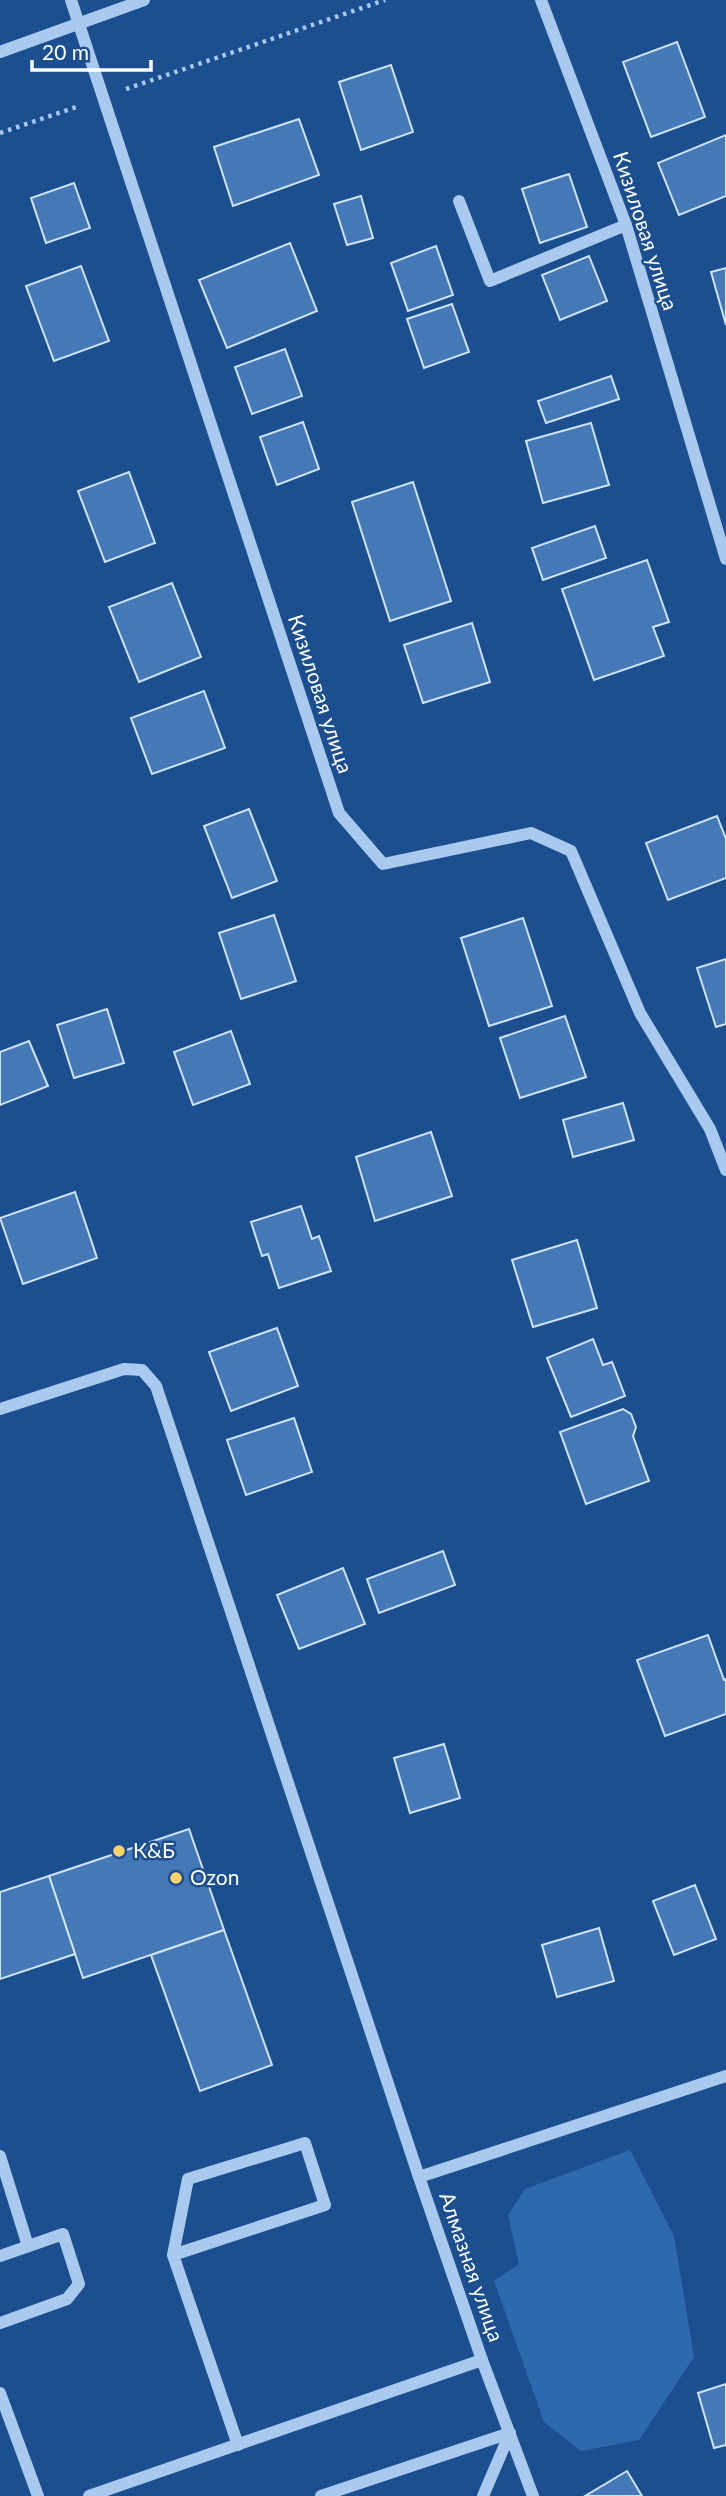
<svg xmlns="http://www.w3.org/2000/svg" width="726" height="2496" font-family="Lato,sans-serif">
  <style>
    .green { fill: #2e69ad }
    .building { fill: #4478b7; stroke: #cfe3fa; stroke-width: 2 }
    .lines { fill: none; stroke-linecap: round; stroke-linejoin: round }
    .path { stroke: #a9c9ee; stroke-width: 4.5; stroke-dasharray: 3.5 5; stroke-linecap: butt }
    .minor { stroke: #a9c9ee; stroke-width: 12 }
    .poi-dot { fill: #ffd166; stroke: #1b4f8f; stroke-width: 2.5 }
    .labels { text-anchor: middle; stroke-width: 5; stroke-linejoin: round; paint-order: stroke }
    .street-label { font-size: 21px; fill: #fff; stroke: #1b4f8f }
    .poi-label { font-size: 21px; fill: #fff; stroke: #1b4f8f; text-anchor: start }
  </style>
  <rect width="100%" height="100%" fill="#1b4f8f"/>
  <polygon class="green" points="630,2150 674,2236 694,2357 639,2440 581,2451 544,2422 494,2281 519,2264 508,2215 525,2189"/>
  <g class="building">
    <polygon points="677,42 705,117 651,137 623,62"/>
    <polygon points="391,65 413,132 361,150 339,82"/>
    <polygon points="299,119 319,175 233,206 214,147"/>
    <polygon points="726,135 726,196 679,215 658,163"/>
    <polygon points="569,174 587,227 540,243 522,189"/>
    <polygon points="74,183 90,228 46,243 31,198"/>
    <polygon points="361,196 373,238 347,245 334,204"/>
    <polygon points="290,243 317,311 227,348 199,280"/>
    <polygon points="436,246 453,295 408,311 391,263"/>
    <polygon points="589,256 607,301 560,320 542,275"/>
    <polygon points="81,266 109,341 54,361 26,286"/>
    <polygon points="726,268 726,325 711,272"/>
    <polygon points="452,304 469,352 424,368 407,319"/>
    <polygon points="285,349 302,396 252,414 235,367"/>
    <polygon points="611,376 619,399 546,423 538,401"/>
    <polygon points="303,422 319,469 277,485 260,437"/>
    <polygon points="591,423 609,485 543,503 526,441"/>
    <polygon points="129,472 155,543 105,562 78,491"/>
    <polygon points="413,482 451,601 390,621 352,502"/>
    <polygon points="595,526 606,558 543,580 532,548"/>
    <polygon points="647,560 669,622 653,627 664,656 594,680 562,589"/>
    <polygon points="172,583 201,657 139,682 109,607"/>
    <polygon points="472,623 490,682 423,703 404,645"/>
    <polygon points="204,691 225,748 152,774 131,718"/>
    <polygon points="249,809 277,881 232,898 204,826"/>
    <polygon points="717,816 726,839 726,878 668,900 646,843"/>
    <polygon points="274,915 296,981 241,999 219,933"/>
    <polygon points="523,918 552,1006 489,1026 461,938"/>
    <polygon points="726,959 726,1024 716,1027 697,968"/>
    <polygon points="107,1009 124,1063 74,1078 57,1025"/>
    <polygon points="565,1016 586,1077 520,1098 500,1038"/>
    <polygon points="231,1031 250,1084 193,1105 174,1052"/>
    <polygon points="29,1041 48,1086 0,1105 0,1052"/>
    <polygon points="623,1103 634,1140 573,1157 563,1120"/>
    <polygon points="431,1132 452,1196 375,1221 356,1157"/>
    <polygon points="75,1192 97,1258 23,1284 0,1218"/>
    <polygon points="301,1206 312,1239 319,1236 331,1271 279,1288 268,1254 262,1256 251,1222"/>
    <polygon points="577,1240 597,1308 533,1327 512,1260"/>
    <polygon points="277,1328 298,1386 231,1411 209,1352"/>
    <polygon points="593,1339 603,1365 612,1362 625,1396 571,1417 547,1358"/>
    <polygon points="623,1409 631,1414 636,1427 633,1436 649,1481 586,1504 560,1432"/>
    <polygon points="294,1418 312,1472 246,1495 227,1440"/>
    <polygon points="443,1551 455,1585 379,1613 367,1579"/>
    <polygon points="343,1568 365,1624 299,1649 277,1595"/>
    <polygon points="708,1635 724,1680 726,1679 726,1714 665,1736 637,1660"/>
    <polygon points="444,1744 460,1798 410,1813 394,1758"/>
    <polygon points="189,1829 224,1930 83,1978 49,1876"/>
    <polygon points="49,1876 75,1954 0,1979 0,1892"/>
    <polygon points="695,1885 716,1939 674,1955 653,1901"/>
    <polygon points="599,1928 614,1981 557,1997 542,1945"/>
    <polygon points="224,1930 272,2065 200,2091 151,1955"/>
    <polygon points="726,2384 726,2445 714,2448 698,2393"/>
    <polygon points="627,2471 642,2496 585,2496"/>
  </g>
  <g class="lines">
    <g class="path">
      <polyline points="126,89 385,0"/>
      <polyline points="0,133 79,106"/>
    </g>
    <g class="minor">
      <polyline points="71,0 339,813 383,864 531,833 571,851 640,1013 710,1129 726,1170"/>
      <polyline points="541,0 626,225 726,559"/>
      <polyline points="0,52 144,0"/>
      <polyline points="459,201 490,281 626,225"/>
      <polyline points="0,1409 124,1369 142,1370 156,1386 419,2177"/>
      <polyline points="0,2156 28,2246"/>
      <polyline points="173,2255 188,2179 305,2143 325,2205 173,2255 238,2445"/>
      <polyline points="0,2256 63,2234 79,2284 67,2299 0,2323"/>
      <polyline points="0,2393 38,2496"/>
      <polyline points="89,2496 482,2360"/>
      <polyline points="321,2496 510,2433"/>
      <polyline points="483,2496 510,2433"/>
      <polyline points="533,2496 482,2360 419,2177 726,2076"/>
    </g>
  </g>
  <g class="poi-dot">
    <circle cx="119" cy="1851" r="7"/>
    <circle cx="176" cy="1878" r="7"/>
  </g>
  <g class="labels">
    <g class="street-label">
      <text transform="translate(645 231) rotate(72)" y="7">Кизиловая улица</text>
      <text transform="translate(320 694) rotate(72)" y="7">Кизиловая улица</text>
      <text transform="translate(471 2267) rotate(71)" y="7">Алмазная улица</text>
    </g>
    <g class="poi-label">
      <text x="133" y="1858">К&amp;Б</text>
      <text x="190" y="1885">Ozon</text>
    </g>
  </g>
  <path d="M32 60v10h119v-10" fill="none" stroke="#ffffff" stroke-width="3.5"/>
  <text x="42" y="60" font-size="21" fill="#ffffff" stroke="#1b4f8f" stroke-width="5" paint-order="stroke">20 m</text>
</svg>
